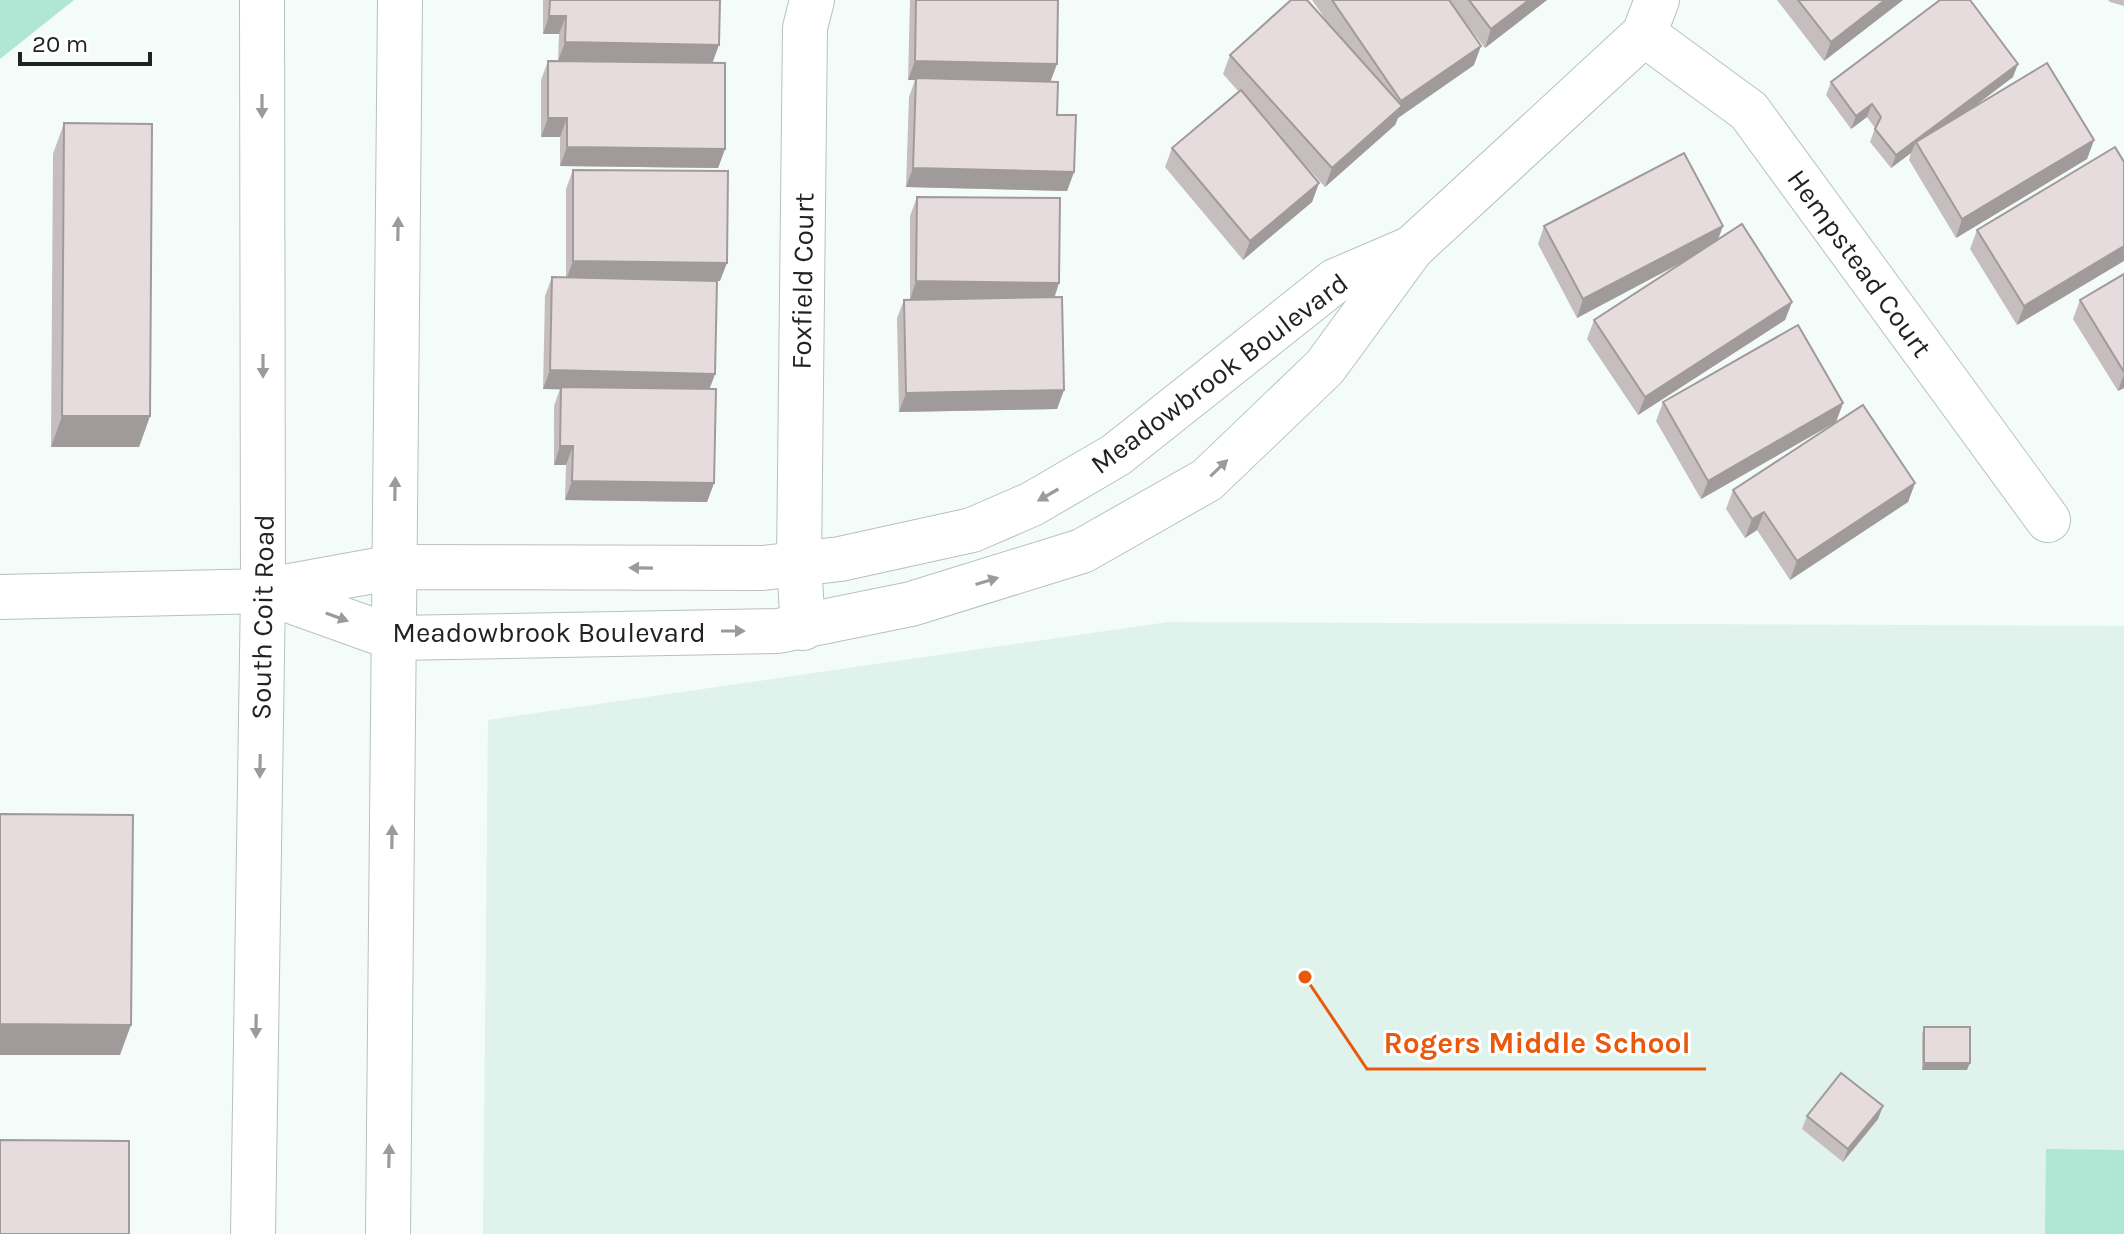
<svg xmlns="http://www.w3.org/2000/svg" width="2124" height="1234" font-family="Karla,sans-serif">
  <style>
    .built { fill: #dff2eb }
    .green { fill: #b0e6d4 }
    .lines { fill: none; stroke-linecap: round; stroke-linejoin: round }
    .minor-casing { stroke: #b8c1be; stroke-width: 46 }
    .major-casing { stroke: #b8c1be; stroke-width: 46 }
    .minor { stroke: #fff; stroke-width: 44 }
    .major { stroke: #fff; stroke-width: 44 }
    .wall { fill: #c6bdbe }
    .shaded-wall { fill: #a19a9b }
    .building { fill: #e6dcdd; stroke: #a19a9b; stroke-width: 2 }
    .oneway { fill: #9a9c9b }
    .labels { text-anchor: middle; stroke-width: 6; stroke-linejoin: round; paint-order: stroke }
    .street-label { font-size: 28px; fill: #1f2221; stroke: #fff }
    .leader { fill: none; stroke: #e8590c; stroke-width: 3 }
    .callout-dot { fill: #e8590c; stroke: #fff; stroke-width: 3 }
    .callout-label { font-size: 30px; text-anchor: middle; font-weight: bold; fill: #e8590c; stroke: #fff; stroke-width: 6; stroke-linejoin: round; paint-order: stroke }
  </style>
  <rect width="100%" height="100%" fill="#f3fcf9"/>
  <polygon class="built" points="1168,622 2124,626 2124,1234 483,1234 488,720"/>
  <g class="green">
    <polygon points="0,0 74,0 0,59"/>
    <polygon points="2046,1149 2124,1150 2124,1234 2045,1234"/>
  </g>
  <g class="lines">
    <defs>
      <g id="minor">
        <polyline points="1644,34 1749,111 2048,520"/>
        <polyline points="263,591 394,638 778,631 911,604 1082,551 1207,480 1325,367 1412,248 1644,34 1657,0"/>
        <polyline points="0,597 263,591 395,567 763,568 840,559 972,530 1032,504 1116,455 1335,281 1412,248"/>
        <polyline points="803,628 799,563 805,28 812,0"/>
      </g>
      <g id="major">
        <polyline points="253,1234 263,591 262,0"/>
        <polyline points="388,1234 400,0"/>
      </g>
    </defs>
    <use href="#minor" class="minor-casing"/>
    <use href="#major" class="major-casing"/>
    <use href="#minor" class="minor"/>
    <use href="#major" class="major"/>
  </g>
  <g class="wall">
    <polygon points="543,0 720,0 712,63 725,149 718,168 560,166 560,137 541,137 541,80 548,61 558,61 559,34 543,34"/>
    <polygon points="910,0 1058,0 1050,82 1057,115 1074,172 1067,191 906,187 909,97 915,80 908,80"/>
    <polygon points="1312,0 1547,0 1485,48 1460,16 1474,65 1398,118 1395,125 1325,187 1290,148 1319,183 1312,202 1243,260 1165,167 1172,148 1239,92 1223,74 1230,55 1330,26"/>
    <polygon points="1777,0 1903,0 1824,61"/>
    <polygon points="2108,0 2124,0 2124,6 2110,2"/>
    <polygon points="2013,77 1974,107 2094,140 2087,159 1956,238 1909,160 1911,153 1891,168 1870,142 1875,128 1867,117 1851,129 1826,95 1831,82"/>
    <polygon points="64,123 150,416 139,447 51,447 53,154"/>
    <polygon points="2115,147 2017,325 1970,249 1977,230"/>
    <polygon points="573,170 720,281 714,281 715,374 709,389 714,483 707,502 565,500 566,465 554,465 554,406 560,389 543,389 545,296 552,277 566,277 566,189"/>
    <polygon points="917,197 1054,297 1064,390 1057,409 899,412 897,318 904,300 910,299 910,216"/>
    <polygon points="1544,226 1723,226 1718,240 1792,302 1785,320 1638,415 1587,339 1594,320 1687,260 1577,318 1538,244"/>
    <polygon points="2124,274 2124,388 2118,391 2073,319 2080,300"/>
    <polygon points="1663,402 1843,403 1836,422 1701,499 1656,421"/>
    <polygon points="1915,483 1908,502 1790,580 1757,530 1745,538 1726,509 1733,490"/>
    <polygon points="1924,1027 1967,1070 1922,1070 1922,1034"/>
    <polygon points="1883,1106 1878,1119 1843,1162 1802,1129 1807,1116"/>
  </g>
  <g class="shaded-wall">
    <polygon points="1529,0 1547,0 1485,48 1491,29"/>
    <polygon points="1885,0 1903,0 1824,61 1831,42"/>
    <polygon points="549,16 566,16 559,34 543,34"/>
    <polygon points="565,42 719,45 712,64 558,61"/>
    <polygon points="1481,46 1474,65 1398,118 1395,125 1325,187 1332,168 1398,109 1401,101"/>
    <polygon points="915,61 1057,64 1050,83 908,80"/>
    <polygon points="2018,64 2013,77 1919,148 1916,142 1911,153 1891,168 1896,155"/>
    <polygon points="1872,104 1867,117 1851,129 1856,116"/>
    <polygon points="548,118 567,118 560,137 541,137"/>
    <polygon points="2094,140 2087,159 1956,238 1962,219"/>
    <polygon points="567,147 725,149 718,168 560,166"/>
    <polygon points="913,168 1074,172 1067,191 906,187"/>
    <polygon points="1319,183 1312,202 1243,260 1250,241"/>
    <polygon points="1723,226 1716,244 1577,318 1583,299"/>
    <polygon points="2124,246 2124,261 2017,325 2024,306"/>
    <polygon points="573,261 727,263 720,281 566,280"/>
    <polygon points="916,281 1059,283 1053,302 910,300"/>
    <polygon points="1792,302 1785,320 1638,415 1645,397"/>
    <polygon points="550,370 715,374 708,393 543,389"/>
    <polygon points="2124,374 2124,388 2118,391"/>
    <polygon points="1064,390 1057,409 899,412 906,393"/>
    <polygon points="1843,403 1836,422 1701,499 1708,481"/>
    <polygon points="62,416 150,416 139,447 51,447"/>
    <polygon points="560,446 573,446 566,465 554,465"/>
    <polygon points="572,481 714,483 707,502 565,500"/>
    <polygon points="1915,483 1908,502 1790,580 1797,561"/>
    <polygon points="1764,512 1757,530 1745,538 1752,519"/>
    <polygon points="0,1024 131,1025 120,1055 0,1055"/>
    <polygon points="1924,1063 1970,1063 1967,1070 1922,1070"/>
    <polygon points="1883,1106 1878,1119 1843,1162 1848,1149"/>
  </g>
  <g class="building">
    <polygon points="550,0 720,0 719,45 565,42 566,16 549,16"/>
    <polygon points="916,0 1058,0 1057,64 915,61"/>
    <polygon points="1291,0 1307,0 1402,106 1332,168 1230,55"/>
    <polygon points="1332,0 1449,0 1481,46 1401,101"/>
    <polygon points="1469,0 1529,0 1491,29"/>
    <polygon points="1798,0 1885,0 1831,42"/>
    <polygon points="1940,0 1970,0 2018,64 1896,155 1875,129 1881,117 1872,104 1856,116 1831,82"/>
    <polygon points="548,61 725,63 725,149 567,147 567,118 548,118"/>
    <polygon points="2047,63 2094,140 1962,219 1916,142"/>
    <polygon points="916,78 1058,82 1057,115 1076,115 1074,172 913,168"/>
    <polygon points="1241,90 1319,183 1250,241 1172,148"/>
    <polygon points="64,123 152,124 150,416 62,416"/>
    <polygon points="2115,147 2124,162 2124,246 2024,306 1977,230"/>
    <polygon points="1684,153 1723,226 1583,299 1544,226"/>
    <polygon points="573,170 728,171 727,263 573,261"/>
    <polygon points="917,197 1060,198 1059,283 916,281"/>
    <polygon points="1742,224 1792,302 1645,397 1594,320"/>
    <polygon points="2124,274 2124,372 2080,300"/>
    <polygon points="552,277 717,281 715,374 550,370"/>
    <polygon points="1062,297 1064,390 906,393 904,300"/>
    <polygon points="1798,325 1843,403 1708,481 1663,402"/>
    <polygon points="561,387 716,389 714,483 572,481 573,446 560,446"/>
    <polygon points="1863,405 1915,483 1797,561 1764,512 1752,519 1733,490"/>
    <polygon points="0,814 133,815 131,1025 0,1024"/>
    <rect x="1924" y="1027" width="46" height="36"/>
    <polygon points="1841,1073 1883,1106 1848,1149 1807,1116"/>
    <polygon points="0,1140 129,1141 129,1234 0,1234"/>
  </g>
  <defs><path id="oneway-solid" d="M-6-.8H1V-3.2L6.5 0L1 3.2V.8H-6Z" transform="scale(2)"/></defs>
  <g class="oneway">
    <use href="#oneway-solid" transform="translate(262 106) rotate(90)"/>
    <use href="#oneway-solid" transform="translate(398 229) rotate(-89)"/>
    <use href="#oneway-solid" transform="translate(263 366) rotate(90)"/>
    <use href="#oneway-solid" transform="translate(1219 468) rotate(-44)"/>
    <use href="#oneway-solid" transform="translate(395 489) rotate(-89)"/>
    <use href="#oneway-solid" transform="translate(1048 495) rotate(150)"/>
    <use href="#oneway-solid" transform="translate(641 568) rotate(-179)"/>
    <use href="#oneway-solid" transform="translate(987 581) rotate(-17)"/>
    <use href="#oneway-solid" transform="translate(337 617) rotate(20)"/>
    <use href="#oneway-solid" transform="translate(733 631)"/>
    <use href="#oneway-solid" transform="translate(260 766) rotate(91)"/>
    <use href="#oneway-solid" transform="translate(392 837) rotate(-89)"/>
    <use href="#oneway-solid" transform="translate(256 1026) rotate(91)"/>
    <use href="#oneway-solid" transform="translate(389 1156) rotate(-89)"/>
  </g>
  <g class="labels">
    <g class="street-label">
      <text transform="translate(1860 263) rotate(54)" y="10">Hempstead Court</text>
      <text transform="translate(802 281) rotate(-89)" y="10">Foxfield Court</text>
      <text transform="translate(1219 373) rotate(-37)" y="10">Meadowbrook Boulevard</text>
      <text transform="translate(262 617) rotate(-89)" y="10">South Coit Road</text>
      <text x="549" y="642">Meadowbrook Boulevard</text>
    </g>
  </g>
  <path class="leader" d="M1305 977L1367 1069H1706"/>
  <circle class="callout-dot" cx="1305" cy="977" r="8"/>
  <g class="callout-label">
    <text x="1537" y="1053">Rogers Middle School</text>
  </g>
  <path d="M20 52v12h130v-12" fill="none" stroke="#1f2221" stroke-width="4"/>
  <text x="32" y="52" font-size="24" fill="#1f2221" stroke="#ffffff" stroke-width="6" paint-order="stroke">20 m</text>
</svg>
